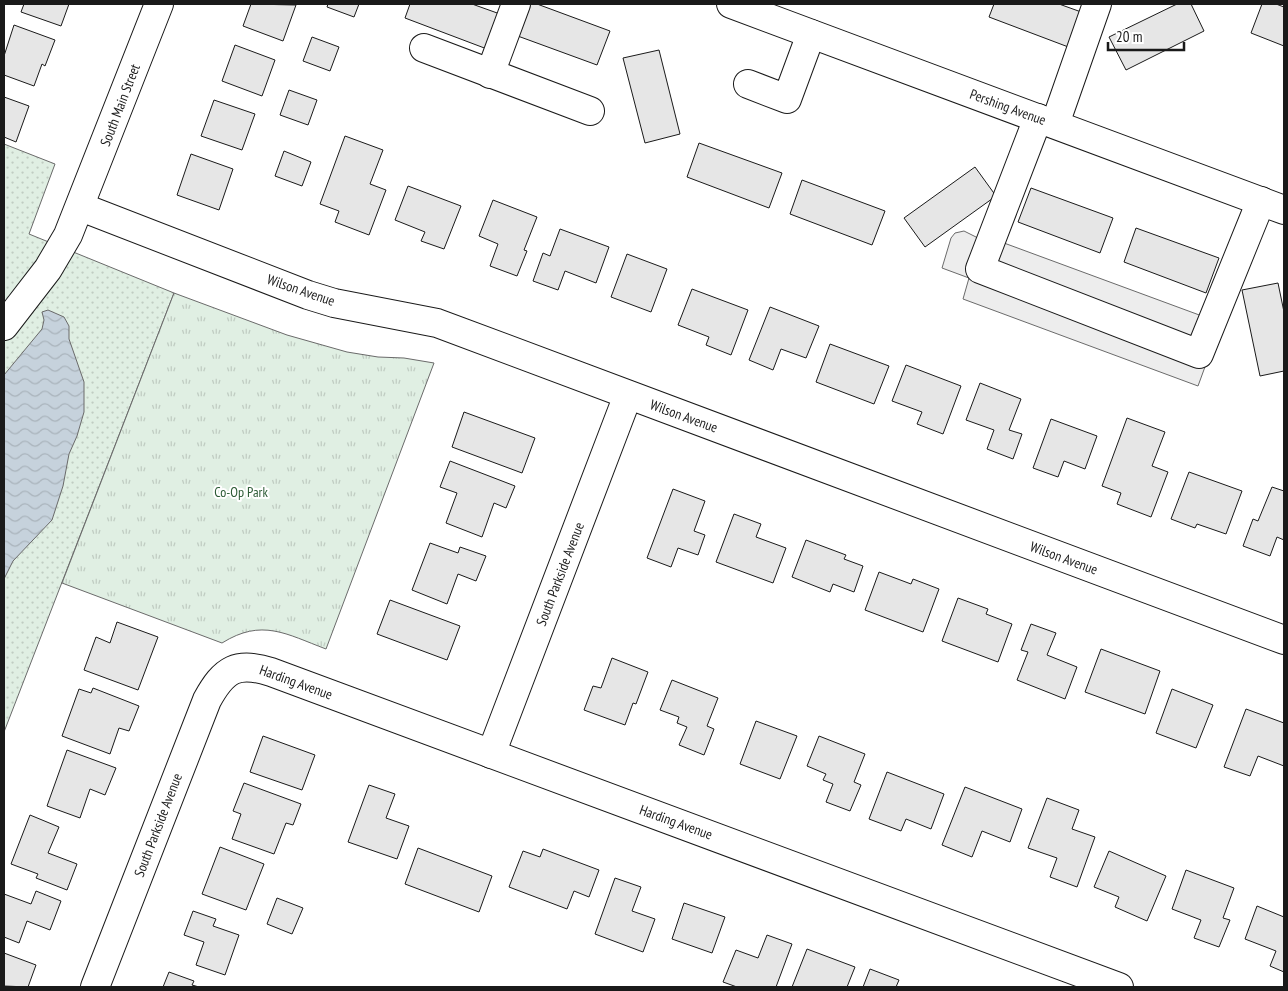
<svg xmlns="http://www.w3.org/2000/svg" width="1288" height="991" font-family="'PT Sans Narrow',sans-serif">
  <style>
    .grass { fill: url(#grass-dots); stroke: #6a6a6a }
    .park { fill: url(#park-tufts); stroke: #6a6a6a }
    .parking { fill: #ededed; stroke: #6a6a6a }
    .water { fill: url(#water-waves); stroke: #6a6a6a }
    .building { fill: #e6e6e6; stroke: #1a1a1a }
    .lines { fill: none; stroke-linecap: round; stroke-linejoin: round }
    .minor-casing { stroke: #1a1a1a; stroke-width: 30 }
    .minor { stroke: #fff; stroke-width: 28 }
    .labels { text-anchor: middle; stroke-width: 4; stroke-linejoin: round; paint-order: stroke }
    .street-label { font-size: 14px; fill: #1a1a1a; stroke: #fff }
    .park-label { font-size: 14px; fill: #2b5a34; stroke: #fff }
  </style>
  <defs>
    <pattern id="grass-dots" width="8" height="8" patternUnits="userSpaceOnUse" patternTransform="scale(1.25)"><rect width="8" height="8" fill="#e0efe3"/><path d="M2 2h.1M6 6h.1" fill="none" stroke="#c0ccc2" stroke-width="1.8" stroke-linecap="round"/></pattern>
    <pattern id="park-tufts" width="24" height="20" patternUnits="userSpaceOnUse" patternTransform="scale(1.25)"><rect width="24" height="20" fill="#e0efe3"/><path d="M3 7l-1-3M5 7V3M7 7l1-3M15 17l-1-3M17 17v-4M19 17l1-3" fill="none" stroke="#c0ccc2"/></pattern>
    <pattern id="water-waves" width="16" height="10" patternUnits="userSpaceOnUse" patternTransform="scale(1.25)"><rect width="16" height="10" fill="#c6d2dc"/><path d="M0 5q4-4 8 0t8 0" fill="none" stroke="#aab4bc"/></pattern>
  </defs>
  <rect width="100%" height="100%" fill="#fff"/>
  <polygon class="grass" points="4,144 55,164 29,234 174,293 4,732"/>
  <path class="park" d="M174,293L287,335L347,352L378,357L404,358L434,363L326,649C286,634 262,618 222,643L62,583Z"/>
  <polygon class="parking" points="964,231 982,240 1004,243 1221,323 1198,386 963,299 969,278 942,268 951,238 955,233"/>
  <polygon class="water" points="48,310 64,317 69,326 69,339 84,382 84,412 77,436 69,454 63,486 52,520 13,561 4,579 4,375 42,329 44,320 42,312"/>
  <g class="building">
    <polygon points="24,4 69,4 61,26 21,12"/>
    <polygon points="251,4 296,5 283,41 243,26"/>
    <polygon points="328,4 359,4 354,17 327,7"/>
    <polygon points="410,4 472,4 500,14 487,49 405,18"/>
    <polygon points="527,4 537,4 610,31 597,65 515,35"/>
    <polygon points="994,4 1059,4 1084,13 1071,48 989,17"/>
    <polygon points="1177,4 1191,4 1204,31 1126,70 1109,37"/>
    <polygon points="1262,4 1276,4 1284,7 1284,46 1251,33"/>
    <polygon points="14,25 55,40 45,66 42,64 34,86 4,75 4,56"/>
    <polygon points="312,37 339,47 330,71 303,61"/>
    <polygon points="235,45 275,60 262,96 222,81"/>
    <polygon points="659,50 680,134 645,143 623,58"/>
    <polygon points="289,90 317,100 308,125 280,115"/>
    <polygon points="4,97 29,106 16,142 4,137"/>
    <polygon points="214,100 255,114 242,150 201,136"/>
    <polygon points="345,136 383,150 370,184 386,190 369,235 335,222 339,211 320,204"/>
    <polygon points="699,143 782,173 769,208 687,177"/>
    <polygon points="284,151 311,162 302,186 275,176"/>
    <polygon points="191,154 233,169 219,210 177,195"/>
    <polygon points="975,167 996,196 925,247 904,218"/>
    <polygon points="802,180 885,211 872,245 790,214"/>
    <polygon points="408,186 461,206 444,249 421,241 425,232 395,220"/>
    <polygon points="1031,188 1113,218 1100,253 1018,222"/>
    <polygon points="493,200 537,217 524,250 527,251 517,276 490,266 498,244 479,236"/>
    <polygon points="1136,228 1219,258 1206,293 1124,262"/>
    <polygon points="560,229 609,247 596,283 565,271 558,290 533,281 543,253 550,256"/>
    <polygon points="627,254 667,269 651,312 611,297"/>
    <polygon points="1278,283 1284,312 1284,371 1260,376 1242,290"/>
    <polygon points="692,289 748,310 731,355 706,345 709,337 678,325"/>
    <polygon points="770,307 819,326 806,358 781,349 773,370 749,360"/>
    <polygon points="830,344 889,366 874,404 816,382"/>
    <polygon points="906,365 961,386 943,434 917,424 922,412 892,401"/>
    <polygon points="980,383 1021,399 1009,430 1022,434 1013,459 987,449 994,430 966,420"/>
    <polygon points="464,412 535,438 522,473 452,447"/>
    <polygon points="1127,418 1165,432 1152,466 1168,472 1151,517 1117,504 1121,493 1102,486"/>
    <polygon points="1051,419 1097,436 1085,469 1064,461 1058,477 1033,468"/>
    <polygon points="450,461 515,486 506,508 494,503 482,537 446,523 457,493 440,487"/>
    <polygon points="1189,472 1242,491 1226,534 1197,524 1195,528 1171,519"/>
    <polygon points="1272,487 1284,491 1284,540 1277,537 1270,556 1243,546 1253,519 1258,521"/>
    <polygon points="673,489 705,501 694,531 705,535 698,555 678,548 671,567 647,558"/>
    <polygon points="734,514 761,524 756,537 786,548 773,583 716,562"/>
    <polygon points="806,540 846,555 844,559 863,566 854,592 833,584 830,592 792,577"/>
    <polygon points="430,543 458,553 460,547 486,556 476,581 458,574 447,604 412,590"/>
    <polygon points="879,572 911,584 913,579 939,589 923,632 865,610"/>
    <polygon points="958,598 988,609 986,614 1012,624 998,662 942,641"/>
    <polygon points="390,600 460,626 447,660 377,634"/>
    <polygon points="117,622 158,637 138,690 84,670 96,637 110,643"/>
    <polygon points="1031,624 1056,633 1047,655 1077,667 1065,699 1017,680 1028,652 1021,650"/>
    <polygon points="1101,649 1160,671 1145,714 1085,692"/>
    <polygon points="612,658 648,672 636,704 633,703 625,725 584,710 593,686 601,688"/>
    <polygon points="672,680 718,698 707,726 714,729 704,755 679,745 687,727 677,723 679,717 660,710"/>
    <polygon points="93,688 139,706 129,731 119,728 110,754 62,736 79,689 91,693"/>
    <polygon points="1172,689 1213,705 1196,748 1156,733"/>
    <polygon points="1246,709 1284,723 1284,766 1258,756 1250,776 1224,767"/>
    <polygon points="756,721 797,736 780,779 740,764"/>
    <polygon points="263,736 315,755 302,790 250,772"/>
    <polygon points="819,736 865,754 854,782 861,785 850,811 826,802 833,784 823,780 826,774 807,766"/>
    <polygon points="67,750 116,768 105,795 90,789 80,818 47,806"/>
    <polygon points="887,772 944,794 931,829 906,819 901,831 869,819"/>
    <polygon points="244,783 301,804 293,825 286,823 274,854 232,839 241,814 233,811"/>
    <polygon points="369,785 395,794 386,818 409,826 397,859 348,842"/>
    <polygon points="965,787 1022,809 1010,842 982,831 972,857 942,845"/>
    <polygon points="1047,798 1079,810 1072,829 1095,837 1077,887 1050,877 1057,858 1028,848"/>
    <polygon points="30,815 59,827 48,853 77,864 67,890 36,878 38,874 11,864"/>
    <polygon points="220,847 264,864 246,910 202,894"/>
    <polygon points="418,848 492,876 479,912 405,884"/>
    <polygon points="543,849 599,870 589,897 574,891 567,909 509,887 523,851 540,857"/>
    <polygon points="1109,851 1166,876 1147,921 1115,907 1119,897 1094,887"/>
    <polygon points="1186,870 1234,888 1223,918 1230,920 1219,947 1194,938 1201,920 1172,909"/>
    <polygon points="615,878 641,887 632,911 655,919 643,952 595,934"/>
    <polygon points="36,891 61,901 50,930 27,921 19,943 4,937 4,894 31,904"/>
    <polygon points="277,898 303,908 292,934 267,924"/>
    <polygon points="684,903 725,917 712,953 672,939"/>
    <polygon points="1257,906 1284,917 1284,972 1270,966 1276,951 1245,939"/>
    <polygon points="193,911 216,919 213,926 239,935 225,975 196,965 204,942 184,935"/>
    <polygon points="767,935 792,944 776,987 737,987 723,982 736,950 758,958"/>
    <polygon points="807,949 855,967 847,987 792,987"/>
    <polygon points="4,953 36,965 28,987 4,986"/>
    <polygon points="870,969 899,980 896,987 863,987"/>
    <polygon points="169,972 194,981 192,985 199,987 163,987"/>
  </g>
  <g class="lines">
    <defs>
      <g id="minor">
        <polyline points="731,4 1284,210"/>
        <polyline points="424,48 590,111"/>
        <polyline points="490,74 516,4"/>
        <polyline points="748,84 787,99 811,34"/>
        <polyline points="1038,118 980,269 1199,354 1261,201"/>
        <polyline points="1055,124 1097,4"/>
        <polyline points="81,207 308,295 334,303 437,323 1284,640"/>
        <polyline points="4,326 48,269 68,235 159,4"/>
        <polyline points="491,754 628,395"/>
        <path d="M95,987L207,700C224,669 237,661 271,672L1119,987"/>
      </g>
    </defs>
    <use href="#minor" class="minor-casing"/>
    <use href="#minor" class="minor"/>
  </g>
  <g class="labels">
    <g class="street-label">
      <text transform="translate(120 105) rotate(-69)" y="5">South Main Street</text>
      <text transform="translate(1008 107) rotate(20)" y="5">Pershing Avenue</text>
      <text transform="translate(301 290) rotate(19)" y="5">Wilson Avenue</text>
      <text transform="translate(684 416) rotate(20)" y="5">Wilson Avenue</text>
      <text transform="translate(1064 558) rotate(20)" y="5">Wilson Avenue</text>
      <text transform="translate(560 574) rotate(-69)" y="5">South Parkside Avenue</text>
      <text transform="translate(296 682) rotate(20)" y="5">Harding Avenue</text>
      <text transform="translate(676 822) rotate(20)" y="5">Harding Avenue</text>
      <text transform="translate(158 825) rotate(-69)" y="5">South Parkside Avenue</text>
    </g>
    <g class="park-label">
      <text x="241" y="497">Co-Op Park</text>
    </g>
  </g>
  <rect width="1288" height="991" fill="none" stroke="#1a1a1a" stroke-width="10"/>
  <path d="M1108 42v8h76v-8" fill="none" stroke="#1a1a1a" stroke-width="2.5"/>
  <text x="1116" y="42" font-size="15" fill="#1a1a1a" stroke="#ffffff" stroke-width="4" paint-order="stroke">20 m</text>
</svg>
